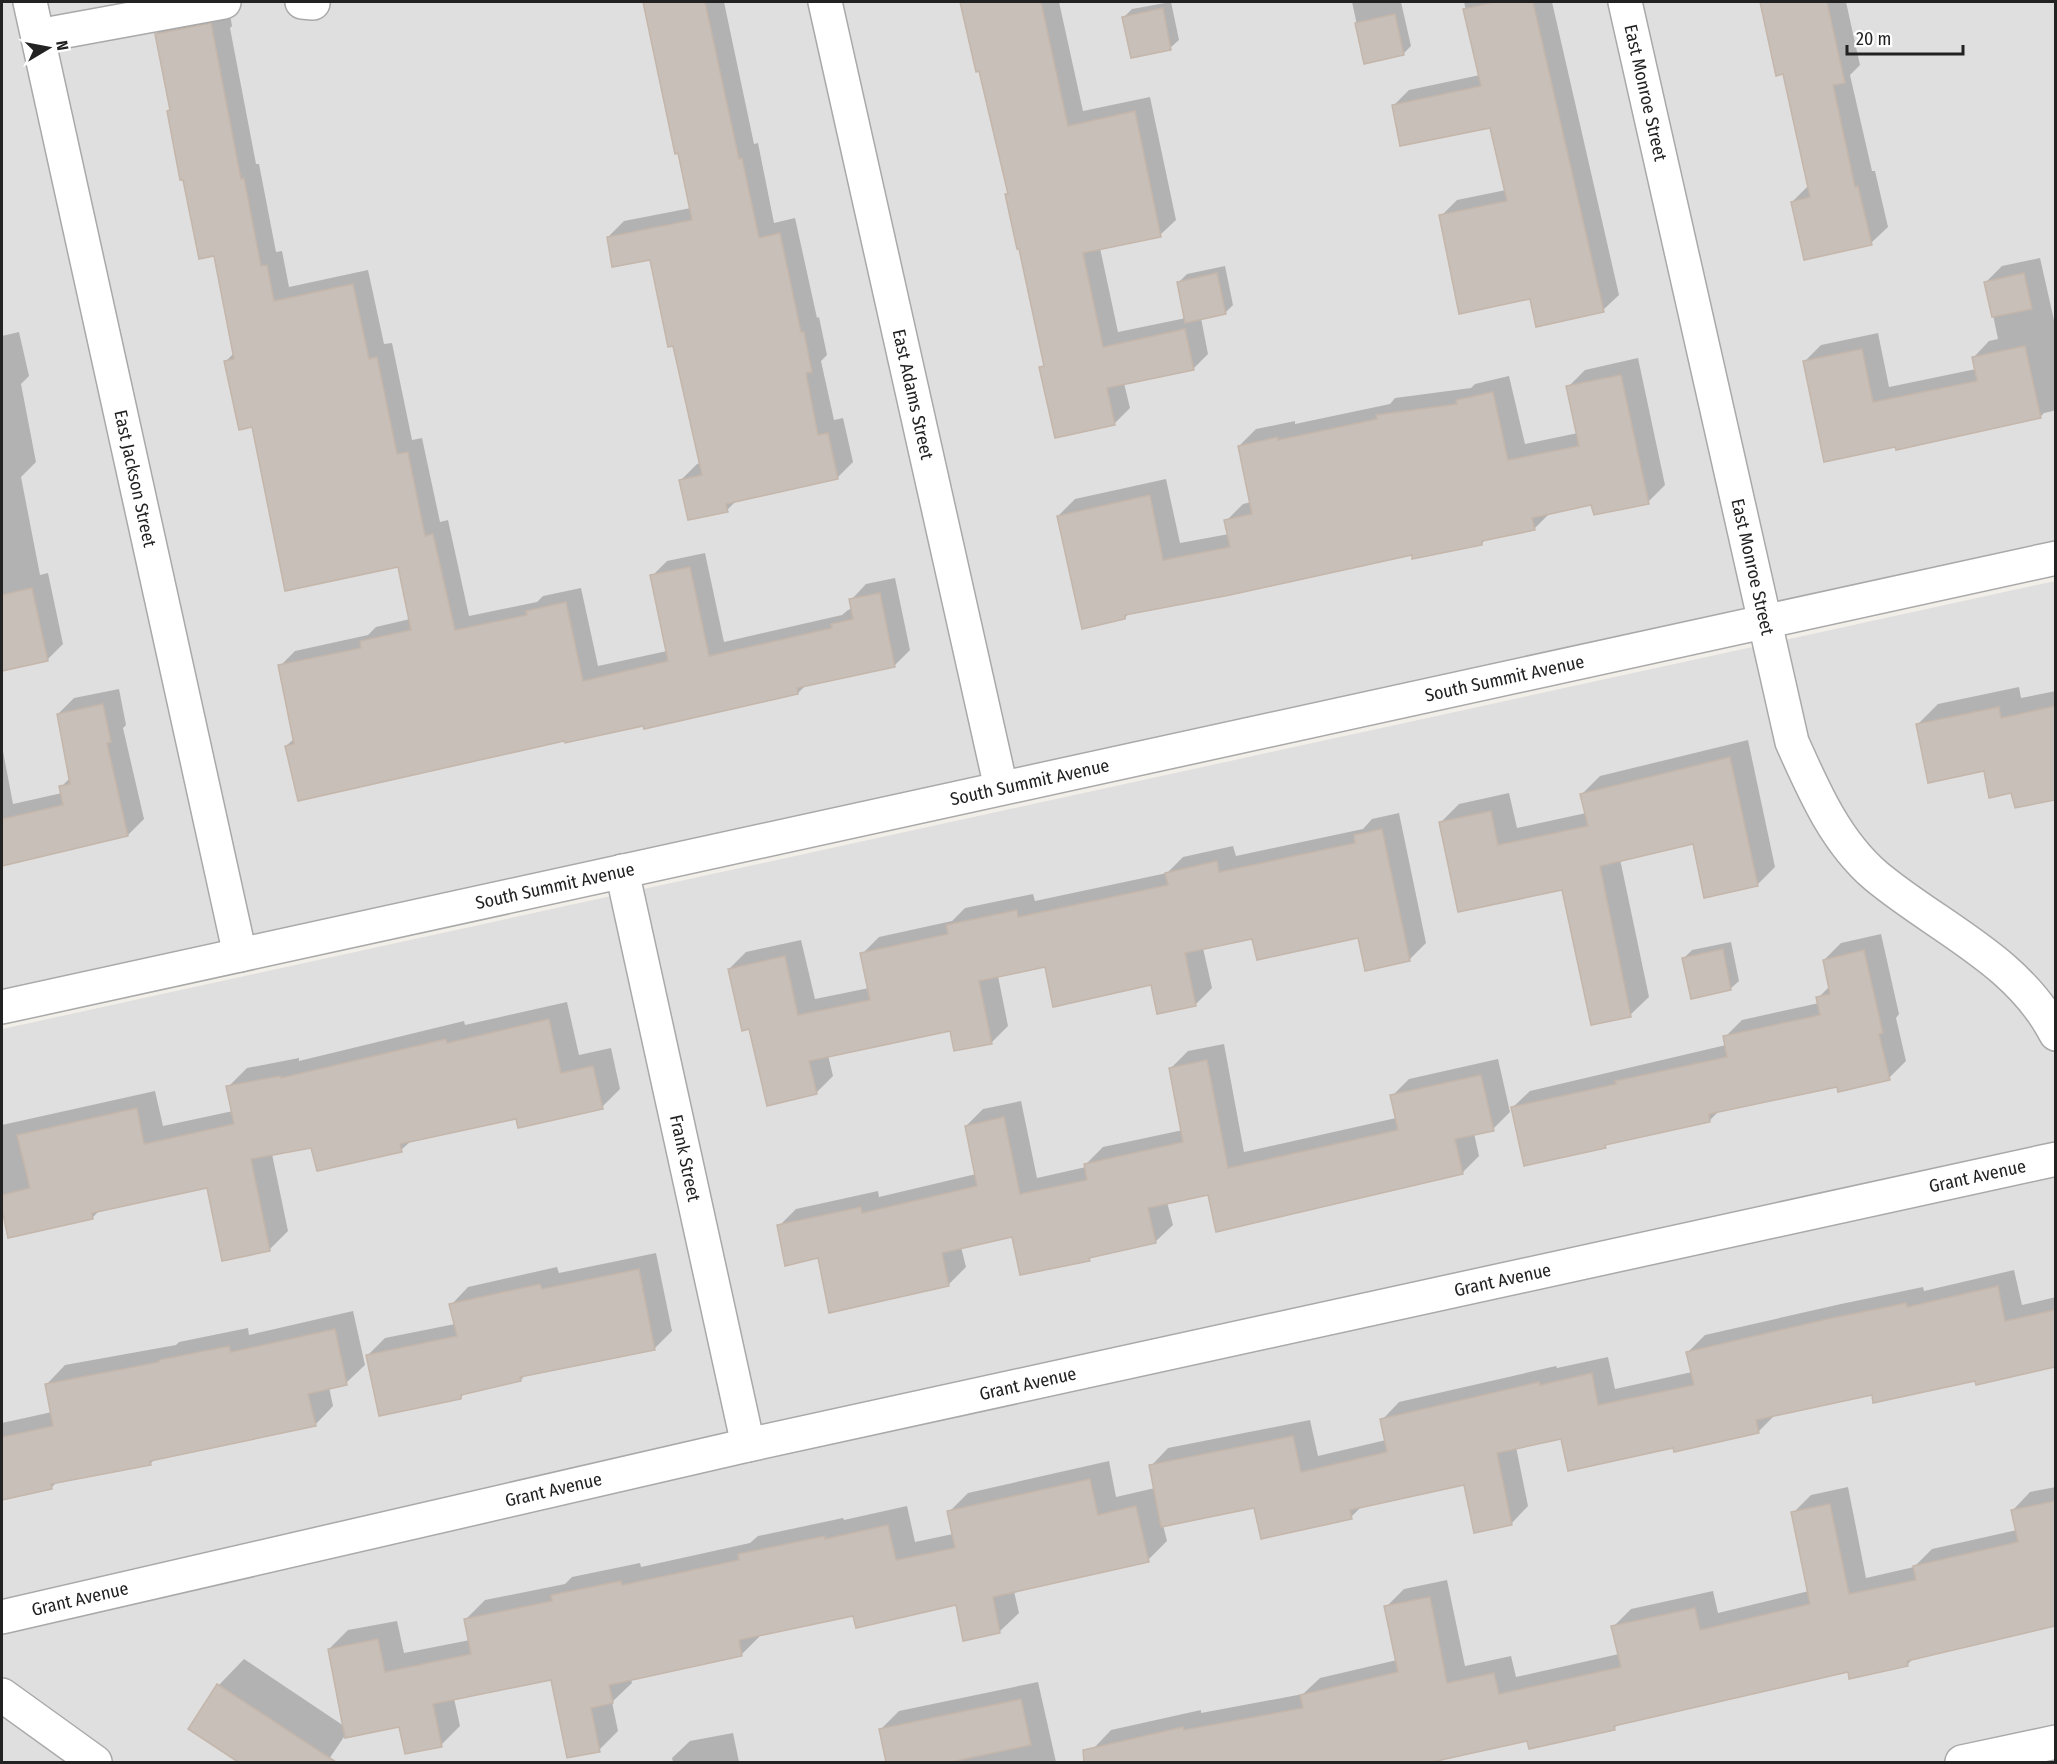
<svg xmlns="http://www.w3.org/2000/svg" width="2057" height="1764" font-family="'Fira Sans Condensed',sans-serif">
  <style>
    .residential { fill: #e0dfdf }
    .shadow { fill: #0003 }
    .building { fill: #c7bfb8; stroke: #c4b6ab; stroke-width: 1.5 }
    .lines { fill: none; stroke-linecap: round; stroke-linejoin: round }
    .minor-casing { stroke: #a9a9a9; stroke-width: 36 }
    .minor { stroke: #fff; stroke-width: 33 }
    .labels { text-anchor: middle; stroke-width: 5; stroke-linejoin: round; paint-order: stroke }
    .street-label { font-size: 18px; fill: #222; stroke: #fff }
  </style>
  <rect width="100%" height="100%" fill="#f2efe9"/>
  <g class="residential">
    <polygon points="2,2 2055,2 2055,549 2,991"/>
    <polygon points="2055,581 2055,1762 2,1762 2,1029"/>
  </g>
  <g class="shadow">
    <polygon points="644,2 724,2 754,144 758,143 774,223 795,218 817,318 819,317 827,355 821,361 834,420 843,418 853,462 837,478 737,500 727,510 681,480 697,464 701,463 674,344 651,258 608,237 624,221 691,208 679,152 676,152"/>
    <polygon points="960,2 1059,2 1083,111 1150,97 1176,220 1160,235 1100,248 1118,332 1186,318 1179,282 1187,274 1225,266 1233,305 1225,313 1201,318 1208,354 1193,369 1124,383 1130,408 1114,424 1041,368 1045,363 1007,195 1009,193 980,69 977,70"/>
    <polygon points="1171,2 1179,40 1170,48 1124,17 1132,9"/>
    <polygon points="1352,2 1401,2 1411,46 1403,54 1365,62"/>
    <polygon points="1464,2 1552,2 1619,295 1603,310 1531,297 1441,216 1457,200 1506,190 1491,126 1394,105 1409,90 1480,75"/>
    <polygon points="1761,2 1846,2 1860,65 1850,75 1872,171 1875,171 1888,227 1871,243 1792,202 1809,185 1784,73 1777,74"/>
    <polygon points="229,9 232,26 230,28 256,164 259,164 276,252 282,251 289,287 368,270 384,344 392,343 412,440 422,438 440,522 448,520 469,616 537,602 543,596 581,588 598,666 667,651 652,576 667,561 705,553 724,642 842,615 848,610 853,608 851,600 866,584 895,578 910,650 895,665 807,684 798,693 565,740 286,746 295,738 280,666 295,651 368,635 376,627 410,619 399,565 253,426 226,361 234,353 216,255 168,111 172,108 156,34 171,19"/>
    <polygon points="2040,258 2056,329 2056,409 2053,411 2044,413 2040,417 1962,435 1825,460 1805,361 1821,345 1878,333 1889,387 1976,369 1973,358 1989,341 1998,339 1986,282 2002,266"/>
    <polygon points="19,332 29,376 21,384 36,462 21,477 40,575 48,573 63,644 47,660 2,670 2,336"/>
    <polygon points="1638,358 1665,485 1648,502 1593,504 1551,512 1534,529 1487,538 1482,543 1413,553 1129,613 1125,618 1058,516 1075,499 1166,479 1180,543 1229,534 1226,521 1243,504 1251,502 1239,446 1256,429 1295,421 1295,424 1390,404 1395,398 1471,388 1475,384 1509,376 1525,444 1578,433 1568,387 1585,370"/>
    <polygon points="2019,687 2021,698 2056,691 2056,798 2016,806 2013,791 1985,770 1918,724 1938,704"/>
    <polygon points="119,689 126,725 123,728 144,819 128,835 2,863 2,746 13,804 62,793 61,787 71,777 58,714 74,698"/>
    <polygon points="1748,740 1775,867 1757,885 1694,842 1620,859 1649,997 1630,1015 1563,888 1441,822 1459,804 1509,793 1517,828 1586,813 1582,794 1600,776"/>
    <polygon points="1399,813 1426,943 1409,960 1359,937 1253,937 1203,948 1212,988 1195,1005 1153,983 1046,966 998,976 1008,1026 992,1042 955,1050 951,1029 828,1055 833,1076 816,1093 750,1027 729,969 746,952 801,940 815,999 869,988 862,954 879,937 952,921 965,908 1033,894 1035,901 1167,873 1183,857 1233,846 1236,856 1363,829 1372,819"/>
    <polygon points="1881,934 1899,1014 1896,1018 1906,1061 1889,1078 1838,1085 1720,1110 1709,1121 1609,1143 1605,1146 1512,1108 1530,1091 1726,1045 1725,1037 1742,1020 1819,1003 1818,998 1830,986 1824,960 1841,943"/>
    <polygon points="1731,942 1739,981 1730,989 1684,958 1692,950"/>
    <polygon points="567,1002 579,1055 611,1048 620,1089 602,1107 517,1117 411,1141 401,1150 312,1146 272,1154 288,1231 269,1250 208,1186 100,1210 93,1217 9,1236 2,1203 2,1125 155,1091 163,1126 233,1111 228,1087 247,1068 299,1058 299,1061 464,1021 465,1025"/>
    <polygon points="1224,1044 1244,1152 1396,1118 1392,1096 1409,1079 1498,1059 1510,1112 1493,1129 1474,1133 1479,1156 1462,1173 1209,1193 1167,1202 1173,1225 1155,1242 1092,1256 1089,1259 1013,1235 961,1247 966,1267 949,1284 819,1257 779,1226 796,1209 878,1191 879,1197 976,1174 966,1126 983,1109 1021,1101 1037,1178 1086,1167 1085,1165 1103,1147 1183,1130 1171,1068 1188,1051"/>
    <polygon points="656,1253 672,1331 655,1348 526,1374 521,1380 466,1392 461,1397 368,1355 385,1338 455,1324 451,1305 468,1287 557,1267 559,1273"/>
    <polygon points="2014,1270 2022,1305 2056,1297 2056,1366 1977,1384 1976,1379 1873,1393 1775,1415 1758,1432 1674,1446 1563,1437 1516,1447 1528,1506 1511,1524 1465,1483 1362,1506 1351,1517 1255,1506 1163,1525 1167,1541 1148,1560 1014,1591 1019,1613 999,1632 957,1603 854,1614 761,1635 742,1654 631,1679 632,1683 612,1702 618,1731 599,1750 552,1678 454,1698 460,1726 441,1745 400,1726 346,1734 327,1762 241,1762 190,1729 219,1685 244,1659 344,1726 329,1649 348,1630 397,1621 404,1653 470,1640 466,1619 485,1600 565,1584 572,1577 640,1563 641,1567 750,1543 758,1536 843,1518 844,1520 907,1506 915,1542 953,1534 949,1512 968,1493 1109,1461 1116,1497 1155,1488 1151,1466 1168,1448 1310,1420 1318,1456 1386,1440 1382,1420 1399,1402 1556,1366 1557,1368 1608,1357 1615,1389 1692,1372 1688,1352 1705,1335 1841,1304 1923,1287 1924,1291"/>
    <polygon points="353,1311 365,1365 346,1383 329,1387 333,1406 315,1425 156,1458 150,1464 57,1482 51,1488 2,1497 2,1423 52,1412 47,1384 65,1365 176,1345 179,1342 248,1328 249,1335"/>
    <polygon points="1848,1487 1866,1578 1914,1567 1932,1549 2017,1530 2013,1510 2030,1492 2056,1487 2056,1625 1915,1657 1907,1665 1849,1671 1619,1723 1614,1729 1528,1739 1428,1762 1097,1762 1094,1748 1111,1730 1201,1710 1201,1713 1303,1694 1320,1678 1397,1660 1386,1607 1404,1589 1447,1580 1465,1666 1511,1656 1516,1677 1619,1654 1613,1627 1631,1609 1713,1591 1718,1613 1809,1591 1793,1513 1811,1495"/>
    <polygon points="1038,1682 1056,1762 888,1762 881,1729 899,1711"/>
    <polygon points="733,1733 739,1762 673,1762 672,1758 690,1741"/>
  </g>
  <g class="building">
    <polygon points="643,2 705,2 739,159 742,158 759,238 780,233 801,332 804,332 812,372 806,373 818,435 828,433 838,479 726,504 728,512 688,520 679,480 702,475 673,346 668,347 650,260 612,267 607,237 692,220 678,153 675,154"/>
    <polygon points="960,2 1041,2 1068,126 1135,111 1161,237 1083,253 1103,347 1185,329 1194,370 1107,388 1115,425 1055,438 1039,367 1044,366 1019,249 1017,249 1005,194 1008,194 979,71 976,72"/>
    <polygon points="1496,2 1533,2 1604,312 1536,327 1530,299 1459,314 1439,215 1507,201 1490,128 1400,146 1392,105 1481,86 1463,9"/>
    <polygon points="1760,2 1827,2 1845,83 1833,85 1855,187 1858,186 1872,245 1804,260 1791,202 1810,197 1783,74 1776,76"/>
    <polygon points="1163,8 1171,50 1131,58 1122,17"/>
    <polygon points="1395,14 1404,55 1364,64 1355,23"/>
    <polygon points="211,23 241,179 244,178 261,266 267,265 274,301 353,284 369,359 377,357 397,454 408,452 425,536 433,534 455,630 527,615 526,611 566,602 583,681 668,661 650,575 690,567 709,656 832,628 831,624 853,619 849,599 880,593 895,667 797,688 798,694 644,729 643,726 565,743 564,741 298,801 285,746 294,744 278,665 361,648 360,641 411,630 398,567 285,591 252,427 239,430 224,361 234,359 214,256 199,259 183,180 180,180 167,111 170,110 155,34"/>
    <polygon points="1217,273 1226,314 1185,323 1177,282"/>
    <polygon points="2024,273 2032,309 1992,317 1984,282"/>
    <polygon points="2025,346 2041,418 1896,450 1895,447 1824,462 1803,361 1862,349 1873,402 1977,381 1972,357"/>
    <polygon points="1621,375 1649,504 1594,515 1591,505 1532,518 1535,530 1482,541 1482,545 1412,559 1412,555 1230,595 1125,615 1125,619 1082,629 1057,516 1150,495 1163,560 1230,547 1224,520 1252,514 1238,446 1278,437 1278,440 1377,419 1376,415 1457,404 1456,400 1493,392 1508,460 1579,446 1566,386"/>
    <polygon points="32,588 48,661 2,671 2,595"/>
    <polygon points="103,704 111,742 107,743 128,836 2,866 2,819 63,805 59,786 70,784 57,714"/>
    <polygon points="2055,706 2055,800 2015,808 2011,793 1989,798 1984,771 1928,783 1916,724 1999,707 2001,718"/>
    <polygon points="1730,757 1758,886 1704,898 1693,844 1600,866 1631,1017 1591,1025 1562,890 1458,912 1439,822 1491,811 1498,845 1588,826 1580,794"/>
    <polygon points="1382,829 1410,961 1365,971 1358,938 1257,960 1252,939 1185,953 1196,1006 1157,1014 1151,985 1053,1007 1045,967 979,981 992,1044 954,1051 950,1031 809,1061 817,1094 767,1106 749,1029 742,1031 728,969 785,956 798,1015 870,1000 860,953 948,934 946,925 1017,910 1018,917 1168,885 1165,873 1217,861 1219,872 1355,843 1354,835"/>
    <polygon points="1723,949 1731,990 1691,999 1682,958"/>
    <polygon points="1864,950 1883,1033 1879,1034 1890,1080 1838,1092 1837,1087 1709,1114 1710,1122 1605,1145 1606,1148 1524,1166 1511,1107 1616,1084 1615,1081 1727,1057 1723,1036 1820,1015 1816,997 1830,994 1823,960"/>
    <polygon points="549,1019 561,1073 593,1066 603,1109 518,1128 516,1119 400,1144 402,1152 317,1171 311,1148 251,1159 270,1251 222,1261 207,1188 92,1213 93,1219 8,1238 2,1209 2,1195 30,1188 17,1135 137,1108 144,1144 234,1124 226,1086 280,1076 281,1078 446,1039 447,1043"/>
    <polygon points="1207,1060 1228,1168 1398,1130 1390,1095 1481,1075 1494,1131 1455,1139 1463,1174 1216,1232 1208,1195 1148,1208 1156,1243 1089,1258 1090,1261 1020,1275 1012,1237 942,1253 949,1286 829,1313 818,1258 785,1266 777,1225 861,1207 862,1213 977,1186 965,1126 1004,1117 1020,1194 1087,1180 1084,1164 1183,1142 1169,1068"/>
    <polygon points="639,1269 655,1350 520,1377 521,1381 461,1395 461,1399 379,1416 366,1355 457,1336 449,1304 540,1284 542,1289"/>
    <polygon points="1998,1286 2005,1321 2055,1310 2055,1367 1976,1385 1975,1381 1873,1403 1872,1395 1756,1420 1759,1433 1674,1452 1673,1448 1568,1471 1561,1439 1497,1453 1512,1525 1474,1533 1464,1485 1350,1510 1352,1519 1261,1539 1254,1508 1161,1527 1149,1465 1293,1436 1301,1472 1387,1452 1380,1419 1539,1382 1540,1385 1592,1373 1598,1405 1694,1385 1686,1352 1823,1320 1906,1303 1907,1307"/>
    <polygon points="335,1329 347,1385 308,1394 316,1426 150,1461 151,1465 51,1484 52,1489 2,1500 2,1437 53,1426 45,1384 159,1362 159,1360 229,1346 231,1352"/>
    <polygon points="1090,1479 1098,1515 1136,1506 1149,1562 993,1597 1000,1633 963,1641 956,1605 856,1628 853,1616 739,1640 742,1656 609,1685 613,1703 591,1708 600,1752 567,1758 551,1680 433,1704 442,1747 405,1754 399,1727 345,1738 328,1649 378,1639 385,1672 471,1654 464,1619 552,1601 551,1595 621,1581 622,1585 739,1560 738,1554 825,1536 825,1539 888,1525 896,1560 955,1548 947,1511"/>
    <polygon points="2055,1501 2055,1626 1907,1661 1908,1666 1849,1679 1848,1672 1614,1726 1615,1730 1529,1749 1527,1741 1432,1762 1084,1762 1083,1750 1183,1727 1184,1730 1303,1708 1300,1695 1398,1672 1384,1606 1430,1597 1447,1683 1494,1673 1499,1694 1621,1667 1611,1626 1695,1608 1700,1630 1810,1604 1791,1512 1830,1504 1849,1594 1916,1580 1913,1566 2018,1542 2011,1510"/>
    <polygon points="217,1684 336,1762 238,1762 188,1729"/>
    <polygon points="1021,1699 1031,1745 951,1762 886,1762 879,1729"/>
  </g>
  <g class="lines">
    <defs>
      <g id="minor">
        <path id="s1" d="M30,2L240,955"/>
        <polyline points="302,2 313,3"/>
        <path id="s2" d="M825,2L1001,788"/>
        <path id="s3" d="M1625,2L1792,742C1813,789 1835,841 1876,876C1937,927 2018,960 2056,1034"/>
        <polyline points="38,36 224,2"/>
        <path id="s4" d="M622,871L748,1445"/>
        <path id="s5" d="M2,1007L2056,558"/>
        <path id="s6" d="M2,1617L748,1445L2056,1159"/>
        <polyline points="2,1695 95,1762"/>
        <polyline points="1962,1762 2056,1742"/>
      </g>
    </defs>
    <use href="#minor" class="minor-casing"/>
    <use href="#minor" class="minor"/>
  </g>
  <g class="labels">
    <g class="street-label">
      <text dy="6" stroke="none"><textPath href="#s3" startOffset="93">East Monroe Street</textPath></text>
      <text dy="6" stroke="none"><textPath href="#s2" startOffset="402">East Adams Street</textPath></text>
      <text dy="6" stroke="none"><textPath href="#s1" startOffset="488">East Jackson Street</textPath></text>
      <text dy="6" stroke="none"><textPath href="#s3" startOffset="579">East Monroe Street</textPath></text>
      <text dy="6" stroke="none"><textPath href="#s5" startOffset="1538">South Summit Avenue</textPath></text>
      <text dy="6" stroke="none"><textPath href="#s5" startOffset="1052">South Summit Avenue</textPath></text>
      <text dy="6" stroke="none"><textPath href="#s5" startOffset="566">South Summit Avenue</textPath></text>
      <text dy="6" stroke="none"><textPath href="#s4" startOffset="294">Frank Street</textPath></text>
      <text dy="6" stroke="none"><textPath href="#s6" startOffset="2024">Grant Avenue</textPath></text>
      <text dy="6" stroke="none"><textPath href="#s6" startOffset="1538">Grant Avenue</textPath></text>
      <text dy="6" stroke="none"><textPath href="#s6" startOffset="1052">Grant Avenue</textPath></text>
      <text dy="6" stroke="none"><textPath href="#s6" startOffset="566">Grant Avenue</textPath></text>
      <text dy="6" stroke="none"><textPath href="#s6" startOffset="80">Grant Avenue</textPath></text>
    </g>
  </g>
  <rect width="2057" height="1764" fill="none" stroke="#222222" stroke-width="6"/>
  <g transform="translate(48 48) rotate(80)" stroke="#ffffff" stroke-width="4.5" paint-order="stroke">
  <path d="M0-4.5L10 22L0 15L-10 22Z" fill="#222222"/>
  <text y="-9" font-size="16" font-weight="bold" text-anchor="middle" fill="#222222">N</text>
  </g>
  <path d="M1847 45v9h116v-9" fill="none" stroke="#222222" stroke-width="3"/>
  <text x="1856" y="45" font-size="18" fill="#222222" stroke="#ffffff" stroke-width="4.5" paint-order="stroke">20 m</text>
</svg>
